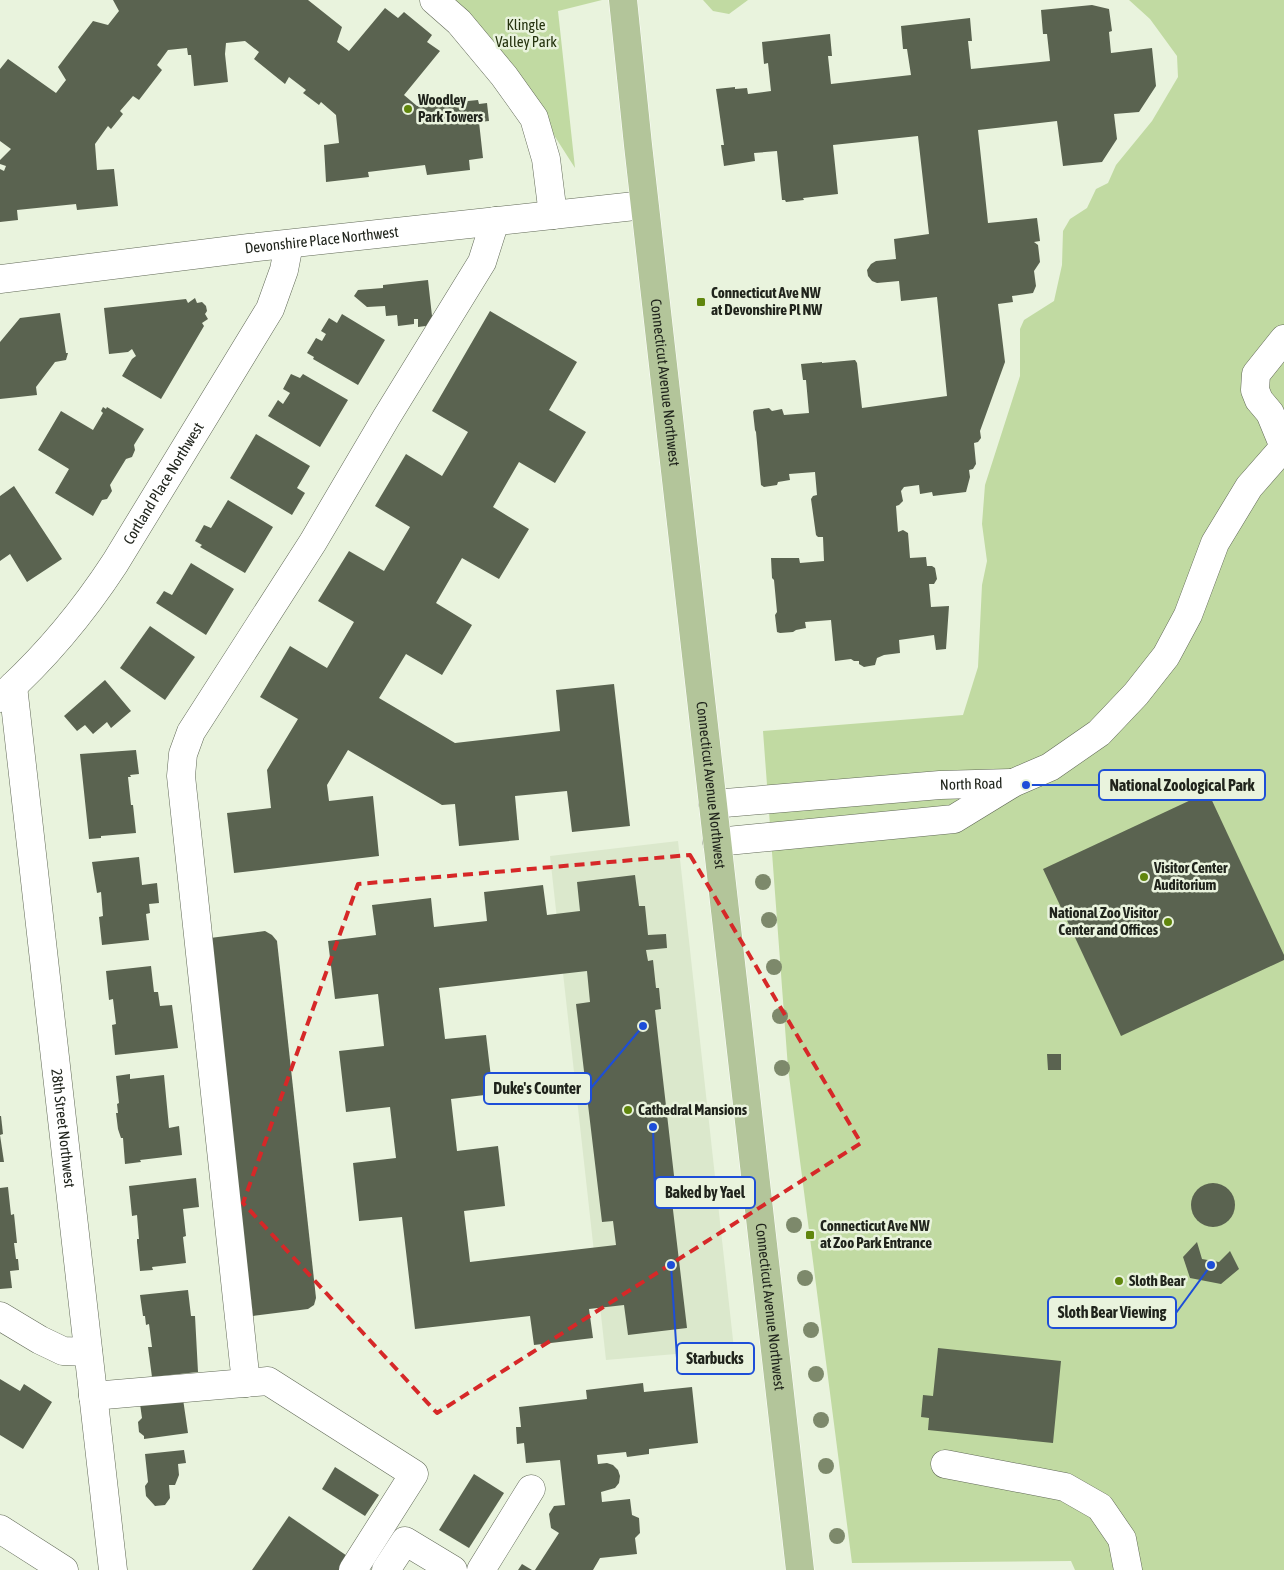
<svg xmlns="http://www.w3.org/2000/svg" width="1284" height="1570" font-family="'Asap Condensed',sans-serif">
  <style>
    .built { fill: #dbe8cc }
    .green { fill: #c1daa2 }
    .building { fill: #5a6350; fill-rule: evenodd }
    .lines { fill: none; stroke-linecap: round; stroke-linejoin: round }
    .minor-casing { stroke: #616957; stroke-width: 29 }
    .major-casing { stroke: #fff; stroke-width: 29 }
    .minor { stroke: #fff; stroke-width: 28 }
    .major { stroke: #b3c59a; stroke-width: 28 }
    .tree { fill: #7d896b }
    .marked { fill: none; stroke: #d62828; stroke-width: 4; stroke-dasharray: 10 6; stroke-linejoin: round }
    .poi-dot { fill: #60860d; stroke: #e9f3dd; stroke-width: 2 }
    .labels { text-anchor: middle; stroke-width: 5; stroke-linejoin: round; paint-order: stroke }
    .park-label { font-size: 15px; fill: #24320e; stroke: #e9f3dd }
    .poi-label { font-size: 15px; font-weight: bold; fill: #20241c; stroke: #e9f3dd; text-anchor: start }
    .street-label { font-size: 15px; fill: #20241c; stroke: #e9f3dd }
    .leader { fill: none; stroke: #1d4ed8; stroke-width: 2 }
    .callout-dot { fill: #1d4ed8; stroke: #e9f3dd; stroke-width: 2 }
    .callout { fill: #e9f3dd; stroke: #1d4ed8; stroke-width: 2 }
    .callout-label { font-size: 16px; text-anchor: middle; font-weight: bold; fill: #20241c }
  </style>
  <rect width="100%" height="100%" fill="#e9f3dd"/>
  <polygon class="built" points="678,841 734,1349 606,1360 550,856"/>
  <g class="green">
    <polygon points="443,0 602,0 558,11 575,168 506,60"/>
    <polygon points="703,0 748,0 729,14 713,11"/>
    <polygon points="1129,0 1284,0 1284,1570 1075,1570 1071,1561 852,1563 788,1068 763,731 963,715 978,667 982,585 987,561 982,524 985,485 1020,376 1020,329 1024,320 1054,301 1062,265 1063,231 1070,219 1087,208 1096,189 1108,183 1116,165 1152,121 1178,77 1177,56 1150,19"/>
  </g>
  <g class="building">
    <polygon points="113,0 308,0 342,27 337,42 349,51 385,8 398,18 404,12 432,35 427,42 440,51 404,95 417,106 478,100 479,104 487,103 489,121 479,122 483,158 469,160 470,170 427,175 425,165 368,172 369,177 326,182 324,145 339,143 336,115 321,102 319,105 303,93 306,90 289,77 285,84 254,59 259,52 245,41 226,43 225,54 228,82 194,86 191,55 188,55 187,48 168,50 157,65 162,70 139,100 133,96 120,111 123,114 111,129 108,126 95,144 97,170 114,169 118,206 77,210 76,204 17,210 18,220 0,222 0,169 4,171 6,166 0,164 0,160 11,149 0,141 0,69 8,59 56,93 66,80 58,67 93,21 108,25 119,11"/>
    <polygon points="1092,5 1109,9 1112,31 1109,32 1111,53 1152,48 1156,86 1139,112 1114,114 1117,139 1102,162 1063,166 1057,121 978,130 988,223 1037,218 1040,241 1034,242 1038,245 1040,262 1034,271 1036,286 1033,293 1012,296 1013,302 998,304 1005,362 980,431 981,438 978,442 974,443 976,464 973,469 969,470 970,477 966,492 933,496 932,492 920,494 919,485 904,487 901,491 903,501 899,505 896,506 898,532 903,530 908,533 910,558 926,557 927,566 932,566 935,568 937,579 934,584 929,584 931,607 949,606 946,649 936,650 934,635 899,640 900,653 884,655 877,658 875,665 864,667 859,664 859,661 854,661 851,659 835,661 831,620 805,622 806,628 796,630 793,632 780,633 777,632 775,615 777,612 774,580 772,578 771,558 799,558 800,563 824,561 823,537 818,537 816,535 811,499 813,496 817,495 815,472 789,474 790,480 778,482 777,485 764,487 761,485 756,432 755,430 753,412 754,410 769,408 772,411 782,409 784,415 809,413 806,380 803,380 801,364 822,362 822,363 855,360 857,363 862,408 947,396 937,297 901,301 899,281 877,283 872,281 868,276 867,270 871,264 876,261 896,259 894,239 929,234 918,136 833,145 838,194 803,198 804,200 786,202 785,200 782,200 777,151 754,153 755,161 724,166 721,145 724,145 716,89 735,87 735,89 747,88 748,94 771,91 768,63 764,64 762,42 830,34 832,56 828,56 831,84 911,75 907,49 903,49 901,26 970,18 972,41 968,41 971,69 1050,61 1047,34 1043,34 1041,10"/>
    <polygon points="428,280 433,325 418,327 418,319 414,319 414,324 398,326 397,315 386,316 385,306 367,307 354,296 358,290 383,288 383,285"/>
    <polygon points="195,298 197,303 202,302 206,306 207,311 205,314 208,319 202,323 204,326 161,399 122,376 132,359 136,356 132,349 128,352 109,354 104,308 186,299 188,303"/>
    <polygon points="490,311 577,362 549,410 586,432 555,483 519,462 493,507 529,529 499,579 462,558 436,603 472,625 442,675 406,654 379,698 455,743 560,731 556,690 614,684 630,826 572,832 567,791 515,796 519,840 459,846 455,804 442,805 348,750 327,785 329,801 373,796 379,856 234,873 227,813 271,808 267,770 298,719 260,697 290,646 327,668 354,622 318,601 349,551 384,571 410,527 375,506 406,454 442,476 468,432 432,411"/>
    <polygon points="60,313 66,353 68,353 66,360 55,362 36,387 37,395 0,399 0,342 20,318"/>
    <polygon points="342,314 385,340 358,385 313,359 314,357 307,353 316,338 322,341 326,334 321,331 329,318 337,323"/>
    <polygon points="291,374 300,378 303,374 348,400 320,447 268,416 278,400 283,404 290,393 283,389"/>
    <polygon points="103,407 106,409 107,407 144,429 134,445 135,450 132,457 126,459 110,485 112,491 107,499 102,500 93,516 55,493 69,469 38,450 61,411 93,430 103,413 101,411"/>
    <polygon points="256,434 310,466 297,488 305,493 292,515 230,478"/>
    <polygon points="14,486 62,559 27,582 10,554 0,561 0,496"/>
    <polygon points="228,500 273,527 245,573 200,547 202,545 195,541 204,525 211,528"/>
    <polygon points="191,563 234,589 206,635 156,603 164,591 172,595"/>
    <polygon points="150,626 195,657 165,700 120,668"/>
    <polygon points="105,680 131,711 111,728 107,722 93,734 85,725 77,731 64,716"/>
    <polygon points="136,750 139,774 130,775 131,777 128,777 131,805 133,805 136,833 101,836 101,838 89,839 80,754"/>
    <polygon points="1208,792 1284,955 1284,960 1121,1036 1043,869"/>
    <polygon points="139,857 142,885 157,883 159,903 149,904 150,913 146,914 149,940 102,945 99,917 103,916 101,892 97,893 92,862"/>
    <path d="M635,875L639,906H645L648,935L666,934L667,948L646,950L648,961L653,960L656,988H659L661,1009L655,1010L676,1193H671L687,1328L628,1335L624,1305L589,1309L593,1338L534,1345L530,1316L415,1329L402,1217L359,1221V1220L353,1163L396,1158L390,1107L346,1112L339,1051L384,1046L378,994L335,999L328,941L376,935L372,905L431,898L434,927L487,921L484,892L543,885L547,915L580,911L577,882ZM587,971L590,1002L576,1004L602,1222L613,1221L616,1245L470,1262L464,1211L505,1206L498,1146L457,1151L451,1099L493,1094L486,1035L445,1039L439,988Z"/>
    <polygon points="265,931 272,935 277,941 316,1298 314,1305 308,1309 253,1316 210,938"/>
    <polygon points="151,966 154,992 158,992 160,1006 172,1005 178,1048 115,1055 112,1025 116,1024 113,999 109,1000 106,971"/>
    <polygon points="1047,1054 1061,1054 1061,1070 1048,1070"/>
    <polygon points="130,1074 130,1079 164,1075 169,1128 179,1126 182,1155 140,1160 141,1162 125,1164 123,1138 121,1138 118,1129 116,1113 118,1113 117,1104 119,1103 116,1076"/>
    <polygon points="0,1116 1,1116 3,1134 0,1135"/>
    <polygon points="0,1135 4,1162 0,1162"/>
    <polygon points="196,1178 199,1207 183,1209 186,1236 183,1237 186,1263 152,1267 153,1270 140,1271 137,1242 137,1239 139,1239 137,1215 132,1216 129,1186"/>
    <circle cx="1213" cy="1205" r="22"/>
    <polygon points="8,1187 11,1215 14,1214 17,1243 14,1243 16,1259 18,1259 19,1270 10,1271 12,1288 0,1289 0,1188"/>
    <polygon points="1197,1242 1202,1259 1219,1262 1230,1251 1239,1269 1221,1284 1190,1278 1183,1257"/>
    <polygon points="188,1290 191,1316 195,1316 198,1372 152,1377 148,1347 152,1347 149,1324 146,1325 145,1316 143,1316 140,1295"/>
    <polygon points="938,1348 1061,1361 1053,1443 928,1430 929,1418 921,1417 923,1395 933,1396"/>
    <polygon points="0,1379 20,1391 24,1384 52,1402 23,1449 0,1435"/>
    <polygon points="643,1383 644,1392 692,1387 698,1443 649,1449 649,1454 627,1457 626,1452 597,1455 598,1464 607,1463 613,1465 618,1470 620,1476 619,1483 615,1488 601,1492 602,1502 630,1499 632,1515 639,1518 640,1533 635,1538 637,1554 600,1558 593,1570 535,1570 559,1533 551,1528 549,1514 554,1506 565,1505 560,1460 526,1463 524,1443 517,1444 516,1427 521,1427 519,1407 587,1399 586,1390"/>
    <polygon points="183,1399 188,1433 144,1439 144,1436 139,1432 138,1422 142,1418 140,1404"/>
    <polygon points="184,1450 186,1463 178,1464 179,1475 175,1485 169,1485 170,1498 165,1505 155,1506 146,1496 145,1486 148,1482 145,1454"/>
    <polygon points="335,1467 379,1495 365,1516 322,1489"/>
    <polygon points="474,1474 504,1493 469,1548 439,1530"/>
    <polygon points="289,1516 353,1560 345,1570 252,1570"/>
    <polygon points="522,1564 532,1570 518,1570"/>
  </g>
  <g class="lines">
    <defs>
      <g id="minor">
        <polyline points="434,0 459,22 504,76 534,118 546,159 553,215"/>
        <path id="s1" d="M0,279L249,248L644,205"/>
        <polyline points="1284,447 1270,413 1259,400 1255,390 1256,374 1284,339"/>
        <path id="s2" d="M13,686L113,1570"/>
        <path id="s3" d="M0,698C45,658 83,612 115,563L270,309L284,270L289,244"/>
        <path id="s4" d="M713,804L940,785L1011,783"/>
        <polyline points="717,842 954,819 1013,783 1050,767 1099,733 1136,694 1166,656 1188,615 1215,543 1249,487 1284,447"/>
        <polyline points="0,1316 40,1340 63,1351 88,1352"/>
        <polyline points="246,1383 181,776 183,754 191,732 313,542 386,418 482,262 495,221"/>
        <polyline points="93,1396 268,1381 414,1474 353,1570"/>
        <polyline points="945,1464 1065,1487 1100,1507 1122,1539 1128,1570"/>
        <polyline points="0,1529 64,1570"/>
        <polyline points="386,1570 405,1541 453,1570"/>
        <polyline points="481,1570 531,1489"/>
      </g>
      <g id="major">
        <path id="s5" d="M623,0L638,145L800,1570"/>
      </g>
    </defs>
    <use href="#minor" class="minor-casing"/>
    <use href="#major" class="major-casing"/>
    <use href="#minor" class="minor"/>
    <use href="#major" class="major"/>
  </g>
  <g class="tree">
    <circle cx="763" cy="882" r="8"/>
    <circle cx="769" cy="920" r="8"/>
    <circle cx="774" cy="967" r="8"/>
    <circle cx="780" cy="1016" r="8"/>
    <circle cx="782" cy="1068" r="8"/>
    <circle cx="794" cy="1225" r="8"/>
    <circle cx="805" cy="1278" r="8"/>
    <circle cx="811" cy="1330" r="8"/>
    <circle cx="816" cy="1374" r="8"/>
    <circle cx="821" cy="1420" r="8"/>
    <circle cx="826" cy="1466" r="8"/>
    <circle cx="837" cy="1536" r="8"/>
  </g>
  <path class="marked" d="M690,855L861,1143L437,1413L243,1203L358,884Z"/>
  <g class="poi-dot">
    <circle cx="408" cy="109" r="5"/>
    <rect x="696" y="297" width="10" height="10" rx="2.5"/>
    <circle cx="1144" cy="877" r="5"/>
    <circle cx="1168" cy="922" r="5"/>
    <circle cx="628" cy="1110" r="5"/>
    <rect x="805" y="1230" width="10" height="10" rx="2.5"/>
    <circle cx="1119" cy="1281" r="5"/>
  </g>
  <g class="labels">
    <g class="park-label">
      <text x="526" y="30">Klingle<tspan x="526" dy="17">Valley Park</tspan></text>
    </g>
    <g class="poi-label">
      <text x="418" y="105">Woodley<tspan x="418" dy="17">Park Towers</tspan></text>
      <text x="711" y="298">Connecticut Ave NW<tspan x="711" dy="17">at Devonshire Pl NW</tspan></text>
      <text x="1154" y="873">Visitor Center<tspan x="1154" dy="17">Auditorium</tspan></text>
      <text x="1158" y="918" text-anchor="end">National Zoo Visitor<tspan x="1158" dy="17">Center and Offices</tspan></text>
      <text x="638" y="1115">Cathedral Mansions</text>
      <text x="820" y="1231">Connecticut Ave NW<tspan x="820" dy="17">at Zoo Park Entrance</tspan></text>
      <text x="1129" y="1286">Sloth Bear</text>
    </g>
    <g class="street-label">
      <text dy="5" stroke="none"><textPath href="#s1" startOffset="324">Devonshire Place Northwest</textPath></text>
      <text dy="5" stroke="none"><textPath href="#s5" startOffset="385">Connecticut Avenue Northwest</textPath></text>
      <text dy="5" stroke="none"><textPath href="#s3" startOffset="271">Cortland Place Northwest</textPath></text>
      <text dy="5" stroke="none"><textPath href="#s5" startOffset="790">Connecticut Avenue Northwest</textPath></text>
      <text dy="5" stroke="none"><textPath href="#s4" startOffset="259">North Road</textPath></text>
      <text dy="5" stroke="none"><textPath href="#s2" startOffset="445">28th Street Northwest</textPath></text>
      <text dy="5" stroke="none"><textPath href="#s5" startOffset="1315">Connecticut Avenue Northwest</textPath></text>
    </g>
  </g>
  <path class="leader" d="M1026 785L1099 785M643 1026L591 1088M653 1127L655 1193M1211 1265L1176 1313M671 1265L677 1358"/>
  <g class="callout-dot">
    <circle cx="1026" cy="785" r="5"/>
    <circle cx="643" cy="1026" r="5"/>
    <circle cx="653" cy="1127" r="5"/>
    <circle cx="1211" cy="1265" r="5"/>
    <circle cx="671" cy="1265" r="5"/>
  </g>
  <g class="callout">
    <rect x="1099" y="770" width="166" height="30" rx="5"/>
    <rect x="484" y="1073" width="107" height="31" rx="5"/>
    <rect x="655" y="1177" width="100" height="31" rx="5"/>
    <rect x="1048" y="1297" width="128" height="31" rx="5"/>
    <rect x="677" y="1343" width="77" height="31" rx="5"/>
  </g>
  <g class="callout-label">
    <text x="1182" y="791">National Zoological Park</text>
    <text x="537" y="1094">Duke's Counter</text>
    <text x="705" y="1198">Baked by Yael</text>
    <text x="1112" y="1318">Sloth Bear Viewing</text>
    <text x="715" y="1364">Starbucks</text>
  </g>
</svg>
